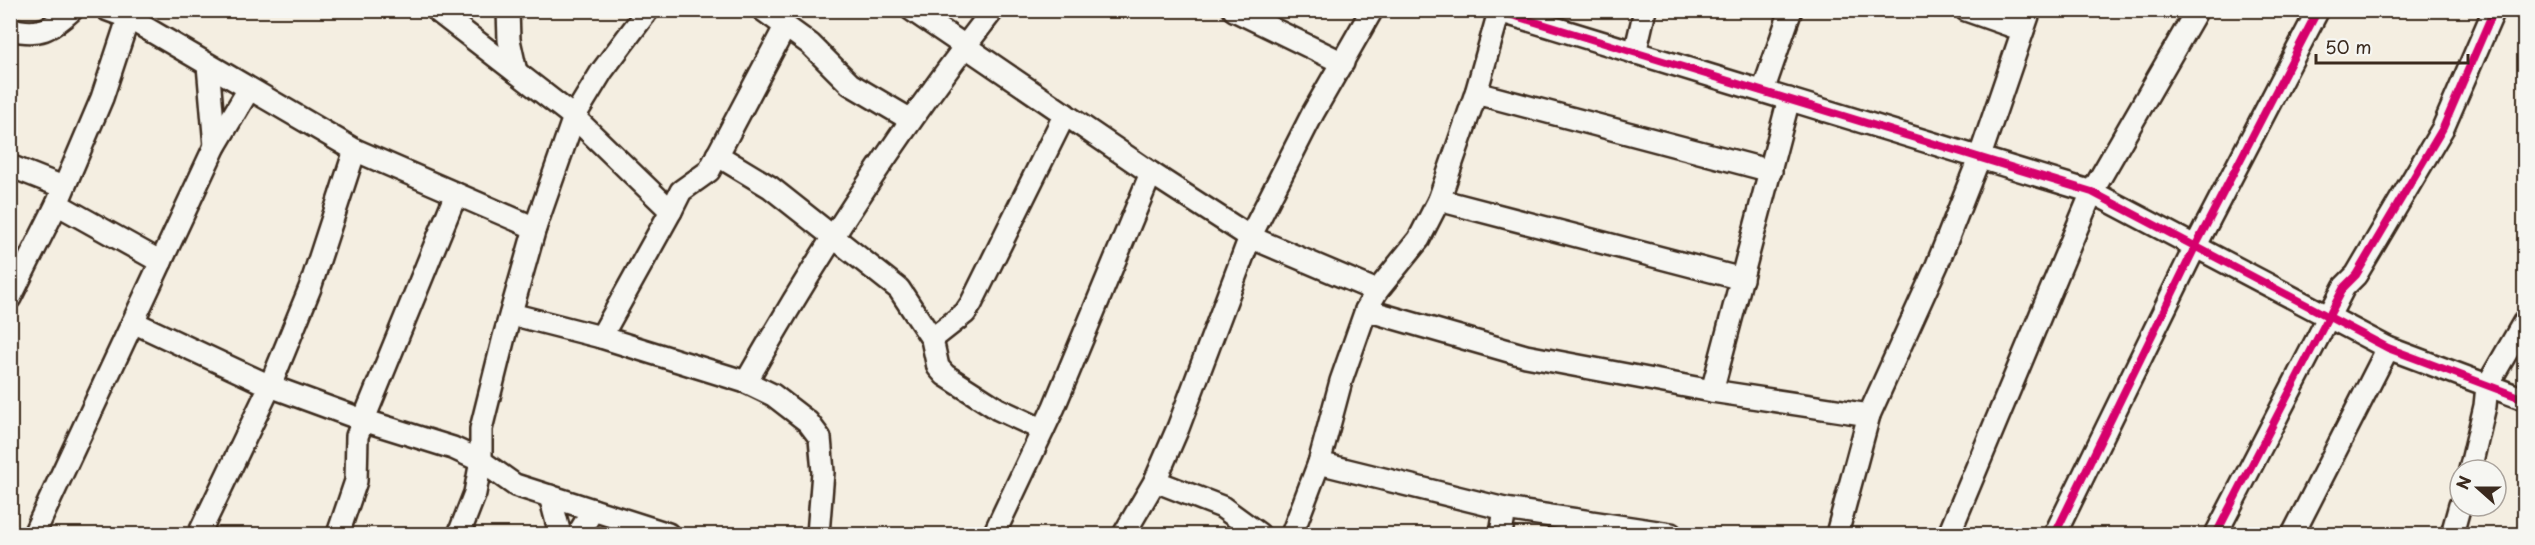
<svg xmlns="http://www.w3.org/2000/svg" width="2535" height="545" font-family="'Playpen Sans',sans-serif">
  <style>
    .lines { fill: none; stroke-linecap: round; stroke-linejoin: round }
    .minor-casing { stroke: #3b2a1e; stroke-width: 26 }
    .minor { stroke: #f6f6f2; stroke-width: 21 }
    .cycleway-casing { stroke: #f6f6f2; stroke-width: 11 }
    .cycleway { stroke: #d6006c; stroke-width: 8 }
  </style>
  <rect width="100%" height="100%" fill="#f4eee1"/>
  <filter id="ink" filterUnits="userSpaceOnUse"><feTurbulence type="fractalNoise" baseFrequency=".0167" numOctaves="2"/><feDisplacementMap in="SourceGraphic" scale="12" xChannelSelector="R" yChannelSelector="G"/><feConvolveMatrix kernelMatrix="1 2 1 2 8 2 1 2 1" color-interpolation-filters="sRGB"/></filter>
  <g filter="url(#ink)">
    <g class="lines">
      <defs>
        <g id="minor">
          <polyline points="108,10 127,17 355,150 535,228"/>
          <polyline points="436,10 574,117 671,211 681,191 709,171 785,27"/>
          <polyline points="508,10 509,40 516,72"/>
          <polyline points="763,10 810,44 850,84 911,120"/>
          <polyline points="912,10 1151,173 1250,237 1377,291"/>
          <polyline points="1234,10 1343,63"/>
          <polyline points="1496,10 2092,192 2388,348 2524,399"/>
          <polyline points="1966,10 2023,30"/>
          <path d="M10,29C40,36 50,30 72,10"/>
          <polyline points="1635,53 1645,10"/>
          <polyline points="208,65 215,146"/>
          <polyline points="1763,91 1791,10"/>
          <polyline points="1476,93 1771,171"/>
          <polyline points="717,155 770,187 899,289 932,339 938,367 945,375 998,409 1043,430"/>
          <polyline points="10,166 63,187"/>
          <polyline points="1439,200 1742,279"/>
          <polyline points="57,204 161,262"/>
          <polyline points="10,298 57,204 102,98 131,10"/>
          <polyline points="1366,310 1526,356 1712,391 1869,415"/>
          <polyline points="511,314 601,337 746,382 773,395 808,422 820,438 823,472 818,534"/>
          <polyline points="133,322 270,386 363,420 453,448 481,461 515,485 668,534"/>
          <polyline points="601,337 671,211"/>
          <polyline points="932,339 965,313 971,304 1065,114"/>
          <path d="M746,382C819,253 901,128 993,10"/>
          <polyline points="1712,391 1789,99"/>
          <polyline points="1319,463 1505,509 1671,534"/>
          <polyline points="2470,470 2485,406 2487,386 2524,322"/>
          <polyline points="1155,481 1222,507 1259,534"/>
          <polyline points="550,496 560,534"/>
          <polyline points="34,534 215,146 249,89"/>
          <polyline points="199,534 270,386 310,288 355,150"/>
          <polyline points="338,534 356,481 357,436 456,194"/>
          <polyline points="459,534 475,493 481,461 481,429 504,337 535,228 574,117 602,71 648,10"/>
          <polyline points="578,534 593,510"/>
          <polyline points="994,534 1054,407 1151,173"/>
          <polyline points="1124,534 1155,481 1178,428 1250,237 1313,113 1372,10"/>
          <polyline points="1292,534 1319,463 1341,381 1366,310 1377,291 1419,239 1439,200 1476,93 1499,12"/>
          <polyline points="1501,534 1505,509"/>
          <polyline points="1837,534 1869,415 1937,265 1980,156 2030,10"/>
          <polyline points="1949,534 2092,192 2197,10"/>
          <polyline points="2055,534 2195,247 2318,10"/>
          <polyline points="2216,534 2344,287 2356,275 2443,128 2494,10"/>
          <polyline points="2293,534 2388,348"/>
          <polyline points="2452,534 2460,505"/>
        </g>
      </defs>
      <use href="#minor" class="minor-casing"/>
      <use href="#minor" class="minor"/>
      <defs>
        <g id="cycleway">
          <polyline points="1496,10 2092,192 2388,348 2524,399"/>
          <polyline points="2055,534 2195,247 2318,10"/>
          <polyline points="2216,534 2344,287 2356,275 2443,128 2494,10"/>
        </g>
      </defs>
      <use href="#cycleway" class="cycleway-casing"/>
      <use href="#cycleway" class="cycleway"/>
    </g>
  </g>
  <rect width="2535" height="545" fill="none" stroke="#f6f6f2" stroke-width="36"/>
  <rect x="18" y="18" width="2499" height="509" fill="none" stroke="#3b2a1e" stroke-width="2" filter="url(#ink)"/>
  <g transform="translate(2478 488) rotate(291)"><circle r="28" fill="#f6f6f2" stroke="#aba49d" stroke-width="1.5"/>
  <path d="M0-4.5L10 22L0 15L-10 22Z" fill="#3b2a1e"/>
  <text y="-9" font-size="16" font-weight="bold" text-anchor="middle" fill="#3b2a1e">N</text>
  </g>
  <path d="M2316 54v9h152v-9" fill="none" stroke="#3b2a1e" stroke-width="3"/>
  <text x="2325" y="54" font-size="18" fill="#3b2a1e" stroke="#f6f6f2" stroke-width="4.5" paint-order="stroke">50 m</text>
</svg>
